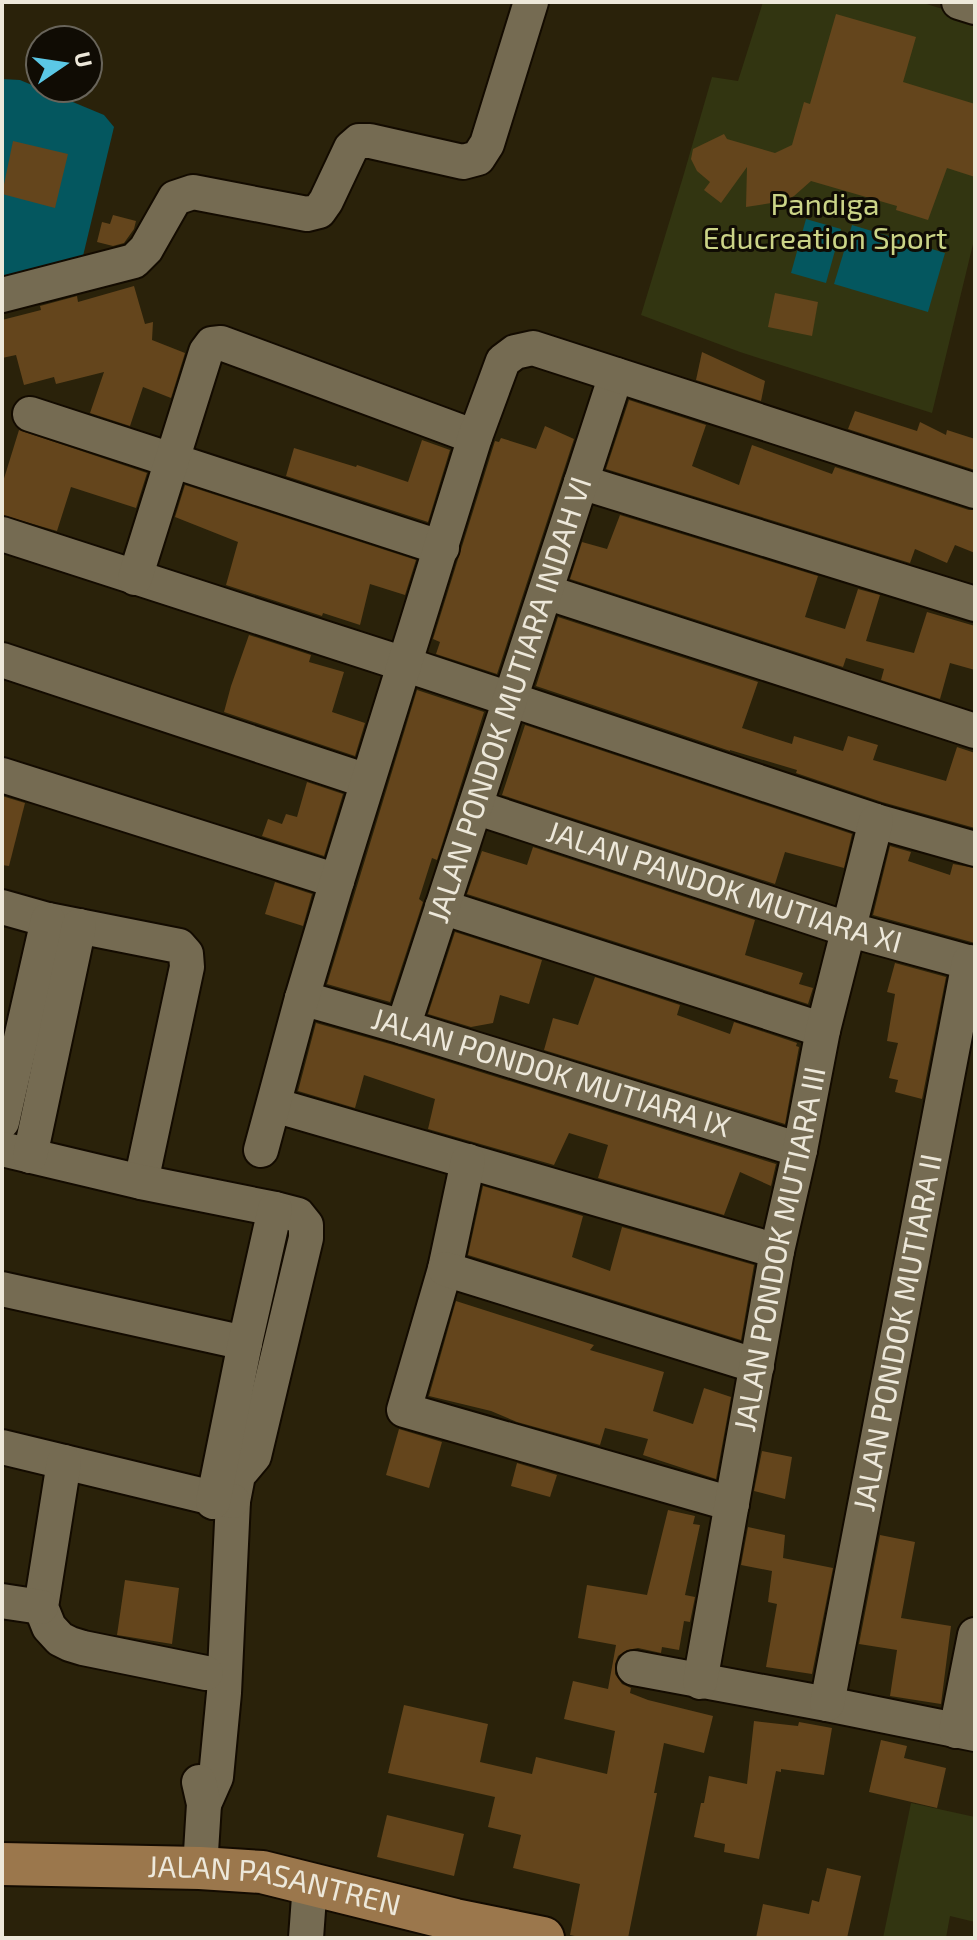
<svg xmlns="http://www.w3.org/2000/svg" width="977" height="1940" font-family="'Exo 2',sans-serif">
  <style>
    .green { fill: #323511 }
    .water { fill: #04575f }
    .building { fill: #64451c }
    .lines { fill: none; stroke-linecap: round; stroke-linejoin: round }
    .minor-casing { stroke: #130b00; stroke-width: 38 }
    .major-casing { stroke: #130b00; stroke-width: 46 }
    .minor { stroke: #756b52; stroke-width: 34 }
    .major { stroke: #9b774c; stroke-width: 42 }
    .labels { text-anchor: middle; stroke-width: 6; stroke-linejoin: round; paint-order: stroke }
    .park-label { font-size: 30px; fill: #cbd487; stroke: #100c04 }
    .street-label { font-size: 30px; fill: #ede8da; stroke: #100c04 }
  </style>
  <rect width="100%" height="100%" fill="#2a220a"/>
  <g class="green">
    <polygon points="763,2 920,2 975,19 975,236 932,413 740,352 641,315 683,177 712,77 738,81"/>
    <polygon points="911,1803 975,1817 975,1922 950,1916 946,1938 883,1938"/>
  </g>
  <g class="water">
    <polygon points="2,79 20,80 104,115 114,127 83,256 2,279"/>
    <polygon points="806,219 841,229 826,283 791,273"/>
    <polygon points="852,225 945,253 928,312 834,284"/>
  </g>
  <g class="building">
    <polygon points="836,14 916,37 903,82 975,104 975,177 947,168 928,220 896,210 897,206 811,181 794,196 784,201 746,207 747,167 721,203 704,190 710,182 697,171 691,159 693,149 724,134 727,139 775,153 792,145 804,102 810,104"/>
    <polygon points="13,141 68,154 55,208 2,194"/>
    <polygon points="113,215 136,221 134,229 124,243 113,246 97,242 102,222 110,224"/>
    <polygon points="134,286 145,324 153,322 152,340 185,353 171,398 143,387 130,426 90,413 104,372 56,384 54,377 24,385 16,355 2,358 2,320 41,310 40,306 77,296 78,302"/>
    <polygon points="775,293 818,302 812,336 768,327"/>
    <polygon points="702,352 765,381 761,401 696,380"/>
    <polygon points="629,400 706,425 692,466 739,485 752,445 832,474 835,467 969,510 975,510 975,553 955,545 947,563 915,549 910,563 606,469"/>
    <polygon points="855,411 917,431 920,422 946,435 947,430 975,439 975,470 848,429"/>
    <polygon points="545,426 574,439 497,674 436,654 440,642 433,639 495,441 499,442 501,438 536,449"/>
    <polygon points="19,430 147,473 136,508 71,487 57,531 2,515 2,485"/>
    <polygon points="422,440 450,450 428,522 286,476 294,448 356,467 357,465 408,482"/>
    <polygon points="185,485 416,560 405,595 370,584 360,625 323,613 322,616 226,585 238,542 175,517"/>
    <polygon points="620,515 818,576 805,617 845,629 858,589 880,595 866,641 914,653 927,612 975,626 975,670 950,663 940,699 881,680 884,669 846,658 843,667 570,579 582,542 607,549"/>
    <polygon points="558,617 758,682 742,728 792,744 794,736 843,751 848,736 878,745 873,760 946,781 957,747 975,753 975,828 882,802 796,773 797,770 730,750 730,751 536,686"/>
    <polygon points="249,635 311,655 309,662 344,672 332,712 365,723 355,756 224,712 231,686"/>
    <polygon points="417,690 484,712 437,860 432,858 419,899 423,902 390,1002 327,984"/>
    <polygon points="525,725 852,834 844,868 785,852 775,884 502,795"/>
    <polygon points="307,782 343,794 324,856 262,836 268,819 282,824 286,814 297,817"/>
    <polygon points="2,796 25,803 9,866 2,865"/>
    <polygon points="890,846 911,852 908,861 950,875 953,864 975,868 975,943 873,915"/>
    <polygon points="533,847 755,920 745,955 803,973 799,984 813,988 808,1004 467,894 482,851 527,865"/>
    <polygon points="275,882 312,894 303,926 265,914"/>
    <polygon points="455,932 542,960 529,1004 500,995 493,1023 471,1027 428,1014"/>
    <polygon points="895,963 946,977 922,1099 895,1092 898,1080 889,1078 898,1043 887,1041 895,994 887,992"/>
    <polygon points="595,977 680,1005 677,1015 730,1034 734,1022 797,1043 796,1046 799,1047 785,1124 544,1050 553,1018 578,1025"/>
    <polygon points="316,1023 397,1046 776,1164 771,1186 740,1172 724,1215 598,1178 608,1145 569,1133 554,1165 428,1129 435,1099 364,1075 355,1108 298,1091"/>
    <polygon points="483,1186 583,1216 572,1257 610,1271 622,1227 754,1265 741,1340 468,1255"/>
    <polygon points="456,1301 594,1345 590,1350 664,1372 653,1411 693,1424 704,1388 731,1397 716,1479 643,1455 648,1439 605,1428 600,1445 517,1422 491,1411 429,1396"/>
    <polygon points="399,1429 442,1442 429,1488 386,1475"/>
    <polygon points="762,1451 792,1457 785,1499 754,1491"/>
    <polygon points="517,1463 557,1475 550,1497 511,1486"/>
    <polygon points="668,1510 695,1516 693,1524 700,1525 685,1595 695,1597 690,1622 684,1621 679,1650 662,1647 661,1653 638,1648 627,1650 618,1656 615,1664 615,1674 622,1684 631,1688 630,1693 648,1700 713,1716 704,1753 664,1743 654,1793 657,1793 628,1938 584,1938 570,1935 580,1884 513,1868 521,1835 488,1827 495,1797 388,1773 404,1705 488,1724 480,1762 532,1774 536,1757 607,1774 615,1731 564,1719 573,1681 608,1689 616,1645 578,1638 587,1585 647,1595"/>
    <polygon points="748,1527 785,1535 783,1558 833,1568 812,1674 766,1667 777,1604 768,1602 772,1571 741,1565"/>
    <polygon points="880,1535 915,1542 901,1618 951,1626 941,1704 890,1696 897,1650 859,1644"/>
    <polygon points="125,1580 179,1588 172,1644 117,1635"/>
    <polygon points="754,1721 798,1726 799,1722 832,1728 824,1775 781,1769 781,1772 776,1771 759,1859 724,1852 725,1844 694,1837 701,1803 704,1803 709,1776 747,1784"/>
    <polygon points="881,1740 907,1746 904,1758 946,1768 937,1808 869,1792"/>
    <polygon points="387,1815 464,1834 454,1876 377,1857"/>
    <polygon points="827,1868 861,1876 847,1938 756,1938 763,1904 809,1914 812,1900 819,1902"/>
  </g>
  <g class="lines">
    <defs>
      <g id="minor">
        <polyline points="959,2 975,7"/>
        <polyline points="2,295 134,261 146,249 175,198 193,192 307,214 319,211 326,201 351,148 359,141 370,141 463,162 478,158 487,144 531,2"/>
        <polyline points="30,414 442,548"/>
        <polyline points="581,482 975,604"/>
        <polyline points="2,534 404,664 876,821 975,849"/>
        <polyline points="135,578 206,352 212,344 221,343 475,437"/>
        <polyline points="546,592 975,731"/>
        <polyline points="2,660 367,781"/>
        <polyline points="2,775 337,881"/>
        <path id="s1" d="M475,807L847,929L975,964"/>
        <polyline points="2,907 48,920 179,946 186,954 187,967 141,1182"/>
        <polyline points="442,907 823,1030"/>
        <path id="s2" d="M302,998L403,1027L800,1150"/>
        <path id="s3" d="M403,1027L616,375"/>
        <polyline points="274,1105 777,1251"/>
        <polyline points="2,1122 48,920"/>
        <polyline points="2,1149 141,1182 275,1209 298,1215 306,1225 306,1238 254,1456 238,1475 233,1501 224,1693 216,1777 204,1804"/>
        <polyline points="261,1150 302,998 337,881 475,437 503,361 515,352 533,348 975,491"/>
        <polyline points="30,1156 79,926"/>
        <polyline points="468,1161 445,1269 404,1410 732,1504"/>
        <polyline points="445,1269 757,1366"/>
        <polyline points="2,1289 245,1343"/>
        <polyline points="2,1447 213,1498 233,1501"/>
        <polyline points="64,1462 41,1607 49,1627 60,1639 70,1644 83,1648 206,1673"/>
        <polyline points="213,1502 245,1343 275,1209"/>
        <polyline points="2,1601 41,1607"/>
        <polyline points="634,1668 827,1704 975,1734"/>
        <path id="s4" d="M700,1682L777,1251L800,1150L823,1030L876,821"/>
        <path id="s5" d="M827,1704L969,962"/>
        <polyline points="956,1731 975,1635"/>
        <polyline points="199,1782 204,1804 200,1868"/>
        <polyline points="306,1938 310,1883"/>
      </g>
      <g id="major">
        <path id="s6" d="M2,1864L200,1868L262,1872L455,1920L543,1938"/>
      </g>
    </defs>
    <use href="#minor" class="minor-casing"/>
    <use href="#major" class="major-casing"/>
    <use href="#minor" class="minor"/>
    <use href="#major" class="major"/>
  </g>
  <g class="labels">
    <g class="park-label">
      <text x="825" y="215">Pandiga<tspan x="825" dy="34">Educreation Sport</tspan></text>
    </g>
    <g class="street-label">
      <text dy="10" stroke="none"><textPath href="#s3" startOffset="344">JALAN PONDOK MUTIARA INDAH VI</textPath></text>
      <text dy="10" stroke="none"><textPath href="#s1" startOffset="262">JALAN PANDOK MUTIARA XI</textPath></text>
      <text dy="10" stroke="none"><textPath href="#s2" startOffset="260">JALAN PONDOK MUTIARA IX</textPath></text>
      <text dy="10" stroke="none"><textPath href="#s4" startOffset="440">JALAN PONDOK MUTIARA III</textPath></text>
      <text dy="10" stroke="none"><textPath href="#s5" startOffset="378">JALAN PONDOK MUTIARA II</textPath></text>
      <text dy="10" stroke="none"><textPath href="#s6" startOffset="274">JALAN PASANTREN</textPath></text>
    </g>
  </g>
  <rect width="977" height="1940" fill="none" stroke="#ede8da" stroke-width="8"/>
  <g transform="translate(64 64) rotate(77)"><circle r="38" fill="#100c04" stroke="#68645a" stroke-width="2"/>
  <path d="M0-6L14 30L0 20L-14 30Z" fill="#5bc8e6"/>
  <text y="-12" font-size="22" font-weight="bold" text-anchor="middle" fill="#ede8da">U</text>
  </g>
</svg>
